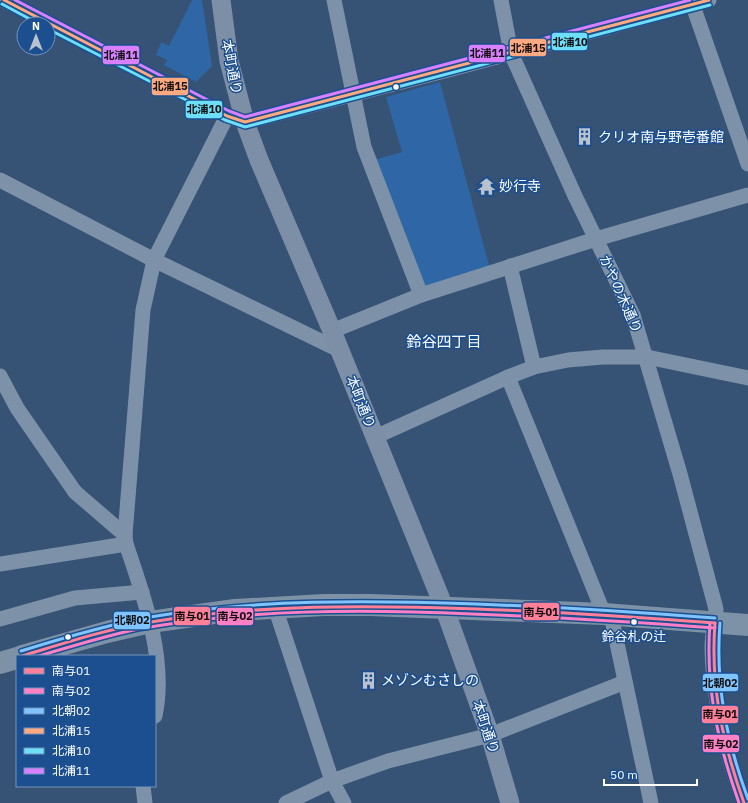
<svg xmlns="http://www.w3.org/2000/svg" width="748" height="803" font-family="'IBM Plex Sans','Noto Sans JP',sans-serif">
  <style>
    .green { fill: #2f66a5 }
    .lines { fill: none; stroke-linecap: round; stroke-linejoin: round }
    .minor { stroke: #7d92a8; stroke-width: 15 }
    .major { stroke: #7d8ea7; stroke-width: 19 }
    .highway { stroke: #7e92a7; stroke-width: 22 }
    .bus-1-casing { stroke: #1b4f8f; stroke-width: 6 }
    .bus-2-casing { stroke: #1b4f8f; stroke-width: 6 }
    .bus-3-casing { stroke: #1b4f8f; stroke-width: 6 }
    .bus-4-casing { stroke: #1b4f8f; stroke-width: 6 }
    .bus-5-casing { stroke: #1b4f8f; stroke-width: 6 }
    .bus-6-casing { stroke: #1b4f8f; stroke-width: 6 }
    .bus-1 { stroke: #ff8098; stroke-width: 3 }
    .bus-2 { stroke: #ff80c5; stroke-width: 3 }
    .bus-3 { stroke: #80c4ff; stroke-width: 3 }
    .bus-4 { stroke: #ffa980; stroke-width: 3 }
    .bus-5 { stroke: #6ddff8; stroke-width: 3 }
    .bus-6 { stroke: #d880ff; stroke-width: 3 }
    .bus-dot { fill: #fff; stroke: #1b4f8f; stroke-width: 1.5 }
    .labels { text-anchor: middle; stroke-width: 3; stroke-linejoin: round; paint-order: stroke }
    .bus-label { font-size: 13px; fill: #fff; stroke: #1b4f8f }
    .street-label { font-size: 14px; fill: #fff; stroke: #1b4f8f }
    .poi-label { font-size: 14px; fill: #fff; stroke: #1b4f8f; text-anchor: start }
    .neighbourhood-label { font-size: 15px; fill: #fff; stroke: #1b4f8f }
    .line-badge { stroke: #1b4f8f; stroke-width: 1.5 }
    .pale-badge-label { font-size: 11px; text-anchor: middle; font-weight: bold; fill: #111 }
  </style>
  <rect width="100%" height="100%" fill="#365274"/>
  <g class="green">
    <polygon points="192,0 202,0 212,66 196,82 164,65 167,60 156,55 161,42 169,46"/>
    <polygon points="440,82 490,269 425,291 373,160 402,152 386,97"/>
  </g>
  <g class="lines">
    <g class="minor">
      <polyline points="4,0 227,116 245,122 448,70 709,0"/>
      <polyline points="334,0 364,147 421,295"/>
      <path d="M501,0L511,53L575,196L633,315L680,474L716,609C715,622 712,635 712,648C713,700 726,754 744,803"/>
      <polyline points="691,0 748,164"/>
      <polyline points="0,180 154,260 339,350"/>
      <polyline points="510,266 534,367"/>
      <polyline points="332,331 421,295 596,239 748,195"/>
      <polyline points="0,376 17,408 75,492 125,535"/>
      <polyline points="508,377 604,614"/>
      <polyline points="375,437 508,377 534,367 568,360 603,357 647,357 748,378"/>
      <polyline points="0,564 126,544"/>
      <polyline points="275,607 332,781 344,803"/>
      <polyline points="611,615 651,803"/>
      <polyline points="0,619 75,598 142,592"/>
      <path d="M155,716C167,660 144,597 126,544L125,535L143,310L154,260L227,116"/>
      <polyline points="143,786 145,803"/>
      <polyline points="286,803 332,781 388,761 490,735 625,682"/>
    </g>
    <polyline class="major" points="221,0 229,61 245,122 259,160 332,331 444,607 490,735 510,803"/>
    <g class="highway">
      <polyline points="22,656 107,632 150,622 235,610 324,605 371,605 604,614 748,625"/>
      <polyline points="0,663 17,658"/>
    </g>
    <defs>
      <g id="bus-1">
        <path d="M715,623C710,686 723,744 744,803"/>
        <path d="M22,656C65,643 107,629 151,622C259,604 368,605 477,609C556,612 636,617 715,623"/>
      </g>
      <g id="bus-2">
        <path d="M710,623C705,686 718,744 739,803"/>
        <path d="M39,656C72,646 105,636 138,629C249,609 361,609 472,614C553,617 634,622 715,628"/>
      </g>
      <g id="bus-3">
        <path d="M720,623C715,685 727,742 748,799"/>
        <path d="M21,651C63,638 106,625 150,617C258,599 367,600 476,604C556,607 636,612 715,618"/>
      </g>
      <polyline id="bus-4" points="4,0 227,116 245,122 709,0"/>
      <g id="bus-5">
        <polyline points="2,4 39,24"/>
        <polyline points="48,29 225,120 245,127 710,5"/>
      </g>
      <polyline id="bus-6" points="15,0 229,111 245,117 690,0"/>
    </defs>
    <use href="#bus-1" class="bus-1-casing"/>
    <use href="#bus-2" class="bus-2-casing"/>
    <use href="#bus-3" class="bus-3-casing"/>
    <use href="#bus-4" class="bus-4-casing"/>
    <use href="#bus-5" class="bus-5-casing"/>
    <use href="#bus-6" class="bus-6-casing"/>
    <use href="#bus-1" class="bus-1"/>
    <use href="#bus-2" class="bus-2"/>
    <use href="#bus-3" class="bus-3"/>
    <use href="#bus-4" class="bus-4"/>
    <use href="#bus-5" class="bus-5"/>
    <use href="#bus-6" class="bus-6"/>
  </g>
  <defs>
    <symbol id="building-bare" viewBox="-9 -9 18 18"><path d="M-4-6H4V6H1V3H-1V6H-4ZM-2.5-4.3h1.7v1.8h-1.7ZM.8-4.3h1.7v1.8H.8ZM-2.5-1h1.7V.8h-1.7ZM.8-1h1.7V.8H.8Z" fill="#b9c2ce" stroke="#1b4f8f" stroke-width="2.5" paint-order="stroke"/></symbol>
    <symbol id="temple-bare" viewBox="-9 -9 18 18"><path d="M0-6L5-2H3V0L6.5 2.5H4V6H1.5V3h-3V6H-4V2.5H-6.5L-3 0V-2H-5Z" fill="#b9c2ce" stroke="#1b4f8f" stroke-width="2.5" paint-order="stroke"/></symbol>
  </defs>
  <g fill-rule="evenodd">
    <use href="#building-bare" x="572" y="124" width="25" height="25"/>
    <use href="#temple-bare" x="474" y="174" width="25" height="25"/>
    <use href="#building-bare" x="356" y="668" width="25" height="25"/>
  </g>
  <g class="bus-dot">
    <circle cx="396" cy="87" r="3.5"/>
    <circle cx="634" cy="622" r="3.5"/>
    <circle cx="68" cy="637" r="3.5"/>
  </g>
  <g class="labels">
    <g class="bus-label">
      <text x="634" y="641">鈴谷札の辻</text>
    </g>
    <g class="street-label">
      <text transform="translate(232 67) rotate(79)" y="5">本町通り</text>
      <text transform="translate(621 294) rotate(66)" y="5">かやの木通り</text>
      <text transform="translate(361 402) rotate(68)" y="5">本町通り</text>
      <text transform="translate(486 727) rotate(71)" y="5">本町通り</text>
    </g>
    <g class="poi-label">
      <text x="598" y="142">クリオ南与野壱番館</text>
      <text x="499" y="191">妙行寺</text>
      <text x="381" y="685">メゾンむさしの</text>
    </g>
    <g class="neighbourhood-label">
      <text x="444" y="347">鈴谷四丁目</text>
    </g>
  </g>
  <g class="line-badge">
    <rect x="551" y="32" width="37" height="19" rx="4" fill="#6ddff8"/>
    <rect x="509" y="38" width="38" height="19" rx="4" fill="#ffa980"/>
    <rect x="468" y="44" width="38" height="19" rx="4" fill="#d880ff"/>
    <rect x="102" y="45" width="38" height="20" rx="4" fill="#d880ff"/>
    <rect x="151" y="77" width="38" height="19" rx="4" fill="#ffa980"/>
    <rect x="185" y="100" width="38" height="19" rx="4" fill="#6ddff8"/>
    <rect x="522" y="602" width="38" height="19" rx="4" fill="#ff8098"/>
    <rect x="173" y="606" width="38" height="20" rx="4" fill="#ff8098"/>
    <rect x="216" y="607" width="38" height="19" rx="4" fill="#ff80c5"/>
    <rect x="113" y="611" width="38" height="19" rx="4" fill="#80c4ff"/>
    <rect x="702" y="673" width="37" height="19" rx="4" fill="#80c4ff"/>
    <rect x="701" y="705" width="38" height="19" rx="4" fill="#ff8098"/>
    <rect x="702" y="734" width="38" height="19" rx="4" fill="#ff80c5"/>
  </g>
  <g class="pale-badge-label">
    <text x="570" y="46">北浦10</text>
    <text x="528" y="52">北浦15</text>
    <text x="487" y="57">北浦11</text>
    <text x="121" y="59">北浦11</text>
    <text x="170" y="90">北浦15</text>
    <text x="204" y="113">北浦10</text>
    <text x="541" y="616">南与01</text>
    <text x="192" y="620">南与01</text>
    <text x="235" y="620">南与02</text>
    <text x="132" y="624">北朝02</text>
    <text x="720" y="687">北朝02</text>
    <text x="720" y="718">南与01</text>
    <text x="721" y="748">南与02</text>
  </g>
  <rect x="16" y="655" width="140" height="132" fill="#1b4f8f" stroke="#7695bc"/>
  <rect x="24" y="668" width="20" height="6" fill="#ff8098" stroke="#7695bc"/>
  <text x="52" y="675" font-size="12" fill="#ffffff">南与01</text>
  <rect x="24" y="688" width="20" height="6" fill="#ff80c5" stroke="#7695bc"/>
  <text x="52" y="695" font-size="12" fill="#ffffff">南与02</text>
  <rect x="24" y="708" width="20" height="6" fill="#80c4ff" stroke="#7695bc"/>
  <text x="52" y="715" font-size="12" fill="#ffffff">北朝02</text>
  <rect x="24" y="728" width="20" height="6" fill="#ffa980" stroke="#7695bc"/>
  <text x="52" y="735" font-size="12" fill="#ffffff">北浦15</text>
  <rect x="24" y="748" width="20" height="6" fill="#6ddff8" stroke="#7695bc"/>
  <text x="52" y="755" font-size="12" fill="#ffffff">北浦10</text>
  <rect x="24" y="768" width="20" height="6" fill="#d880ff" stroke="#7695bc"/>
  <text x="52" y="775" font-size="12" fill="#ffffff">北浦11</text>
  <g transform="translate(36 36)"><circle r="19" fill="#1b4f8f" stroke="#7695bc"/>
  <path d="M0-3L7 15L0 10L-7 15Z" fill="#b9c2ce"/>
  <text y="-6" font-size="11" font-weight="bold" text-anchor="middle" fill="#ffffff">N</text>
  </g>
  <path d="M604 779v6h93v-6" fill="none" stroke="#ffffff" stroke-width="2"/>
  <text x="610" y="779" font-size="12" fill="#ffffff" stroke="#1b4f8f" stroke-width="3" paint-order="stroke">50 m</text>
</svg>
